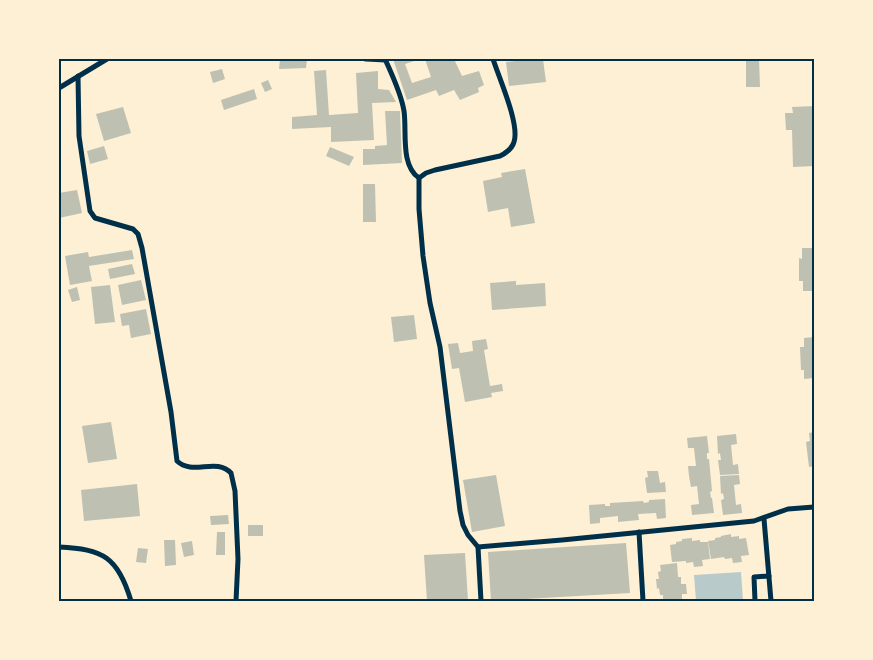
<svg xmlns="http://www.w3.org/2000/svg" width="873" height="660" font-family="'Sofia Sans Condensed',sans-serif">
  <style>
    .green { fill: #b9caca }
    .building { fill: #bec0b2 }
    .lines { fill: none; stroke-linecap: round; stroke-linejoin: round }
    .minor { stroke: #003049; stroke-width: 5 }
    .neatline { fill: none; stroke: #003049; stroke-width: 2 }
  </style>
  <rect width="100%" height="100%" fill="#fdf0d5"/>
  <polygon class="green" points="741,572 743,601 696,601 694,575"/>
  <g class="building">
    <polygon points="280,59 307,59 306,68 279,69"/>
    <polygon points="393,59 420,59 405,64 412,83 431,77 425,59 454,59 462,76 479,71 484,85 478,88 479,92 460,100 454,90 439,96 436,90 407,100"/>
    <polygon points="536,59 543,59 546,82 509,86 506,62"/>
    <polygon points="746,59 759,59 760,87 746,87"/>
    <polygon points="222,69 225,79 213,83 210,72"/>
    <polygon points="326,70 329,115 358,113 356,73 378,71 378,89 389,90 396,102 372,103 374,140 331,142 331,127 292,129 292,117 317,115 314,71"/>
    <polygon points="268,80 272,89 265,92 261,83"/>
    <polygon points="254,89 257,99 224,110 221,100"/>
    <polygon points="814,106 814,166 793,167 792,130 786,130 785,113 793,113 792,107"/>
    <polygon points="123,107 131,133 104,141 96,114"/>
    <polygon points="385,111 400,111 402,163 363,165 363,149 375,149 375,146 387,145"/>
    <polygon points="104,146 108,159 90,164 87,151"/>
    <polygon points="330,147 354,157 349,166 326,156"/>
    <polygon points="525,169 535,223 511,227 508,208 488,212 483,181 502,177 501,173"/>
    <polygon points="363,184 375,184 376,222 363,222"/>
    <polygon points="77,190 82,213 59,218 59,193"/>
    <polygon points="812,247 814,247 814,291 803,291 803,281 799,281 799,258 802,259 802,248 812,248"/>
    <polygon points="132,250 134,259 89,266 92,281 70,285 65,256 88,252 89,257"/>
    <polygon points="132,264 135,274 110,279 108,269"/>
    <polygon points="141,280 146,300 122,305 118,285"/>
    <polygon points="516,281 516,285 545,283 546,306 492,310 490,283"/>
    <polygon points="110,285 115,322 95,324 91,287"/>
    <polygon points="77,287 80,300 72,302 68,290"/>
    <polygon points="146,309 151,334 131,338 129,325 122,326 120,314"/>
    <polygon points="414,315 417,339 394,342 391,317"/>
    <polygon points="814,337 814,378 804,379 804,370 801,370 800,347 804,347 804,338"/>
    <polygon points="486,339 488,349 484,350 490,386 502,384 503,391 491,393 492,397 465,402 459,368 452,369 448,344 458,343 460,353 473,351 472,341"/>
    <polygon points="111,422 117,459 88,463 82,426"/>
    <polygon points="814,432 814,466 809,467 806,442 810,441 809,433"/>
    <polygon points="736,434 737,444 731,445 733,465 738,464 739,474 720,475 718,460 721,460 720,453 718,454 717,436"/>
    <polygon points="707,436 709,453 707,453 707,459 709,459 712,491 710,492 711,498 712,498 714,513 692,515 691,505 699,504 697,486 691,487 689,476 688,466 696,466 694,448 688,448 687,438"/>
    <polygon points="647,471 658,471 660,483 665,482 666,492 647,493 645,478 648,477"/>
    <polygon points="496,475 505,526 472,532 463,480"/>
    <polygon points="739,475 740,484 734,485 736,505 741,504 742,513 723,515 721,500 724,499 723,493 721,494 720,476"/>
    <polygon points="137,484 140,516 84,521 81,490"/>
    <polygon points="665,499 666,518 657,519 656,513 638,514 639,520 628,521 618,522 618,516 600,518 600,523 590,524 589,505 605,504 605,506 610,506 610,503 643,501 644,503 649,502 649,500"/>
    <polygon points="228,515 229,524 211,525 210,516"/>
    <rect x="248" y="525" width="15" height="11"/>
    <polygon points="217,532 225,532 225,555 216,555"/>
    <polygon points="731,534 731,537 739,536 739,539 746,538 749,555 741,556 742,562 733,563 732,558 725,559 724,557 711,559 708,541 715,540 715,538 721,537 721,536"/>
    <polygon points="692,538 692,541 700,540 700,542 708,542 710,559 702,560 703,566 694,567 693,562 686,563 686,561 672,562 670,545 676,544 676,542 682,541 682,539"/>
    <polygon points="164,540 175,540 176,565 165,566"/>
    <polygon points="192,541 194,555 184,557 181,543"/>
    <polygon points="626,543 630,593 491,601 488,552"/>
    <polygon points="138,548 148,549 146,563 136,562"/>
    <polygon points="465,553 468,601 427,601 424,555"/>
    <polygon points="677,563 678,577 681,577 681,584 686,584 687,594 682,594 682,601 663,601 663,595 660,595 659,588 657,589 656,579 659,579 658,572 661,571 660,565"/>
  </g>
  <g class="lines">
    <g class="minor">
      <polyline points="366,59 386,60"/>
      <path d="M385,59C392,75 401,93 404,111C407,131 400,165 419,178V209L423,256L430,303L440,347L460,511L463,525L468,535L478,547L481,601"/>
      <path d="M78,76L79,136L90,211L95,218L133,229L138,234L142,248L171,412L177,461C193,476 216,457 231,473L235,491L238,559L236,601"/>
      <polyline points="59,88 107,59"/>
      <path d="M419,178L426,173L435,170L500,156C506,153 512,149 514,142C520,124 499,78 493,59"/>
      <polyline points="764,519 771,601"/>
      <polyline points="639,532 643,601"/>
      <path d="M59,547C103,549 118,557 131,601"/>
      <polyline points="478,547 562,540 754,521 788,509 814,507"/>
      <polyline points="755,601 754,577 769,576"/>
    </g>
  </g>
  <rect width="873" height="660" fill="none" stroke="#fdf0d5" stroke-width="120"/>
  <rect x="60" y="60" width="753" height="540" class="neatline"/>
</svg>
